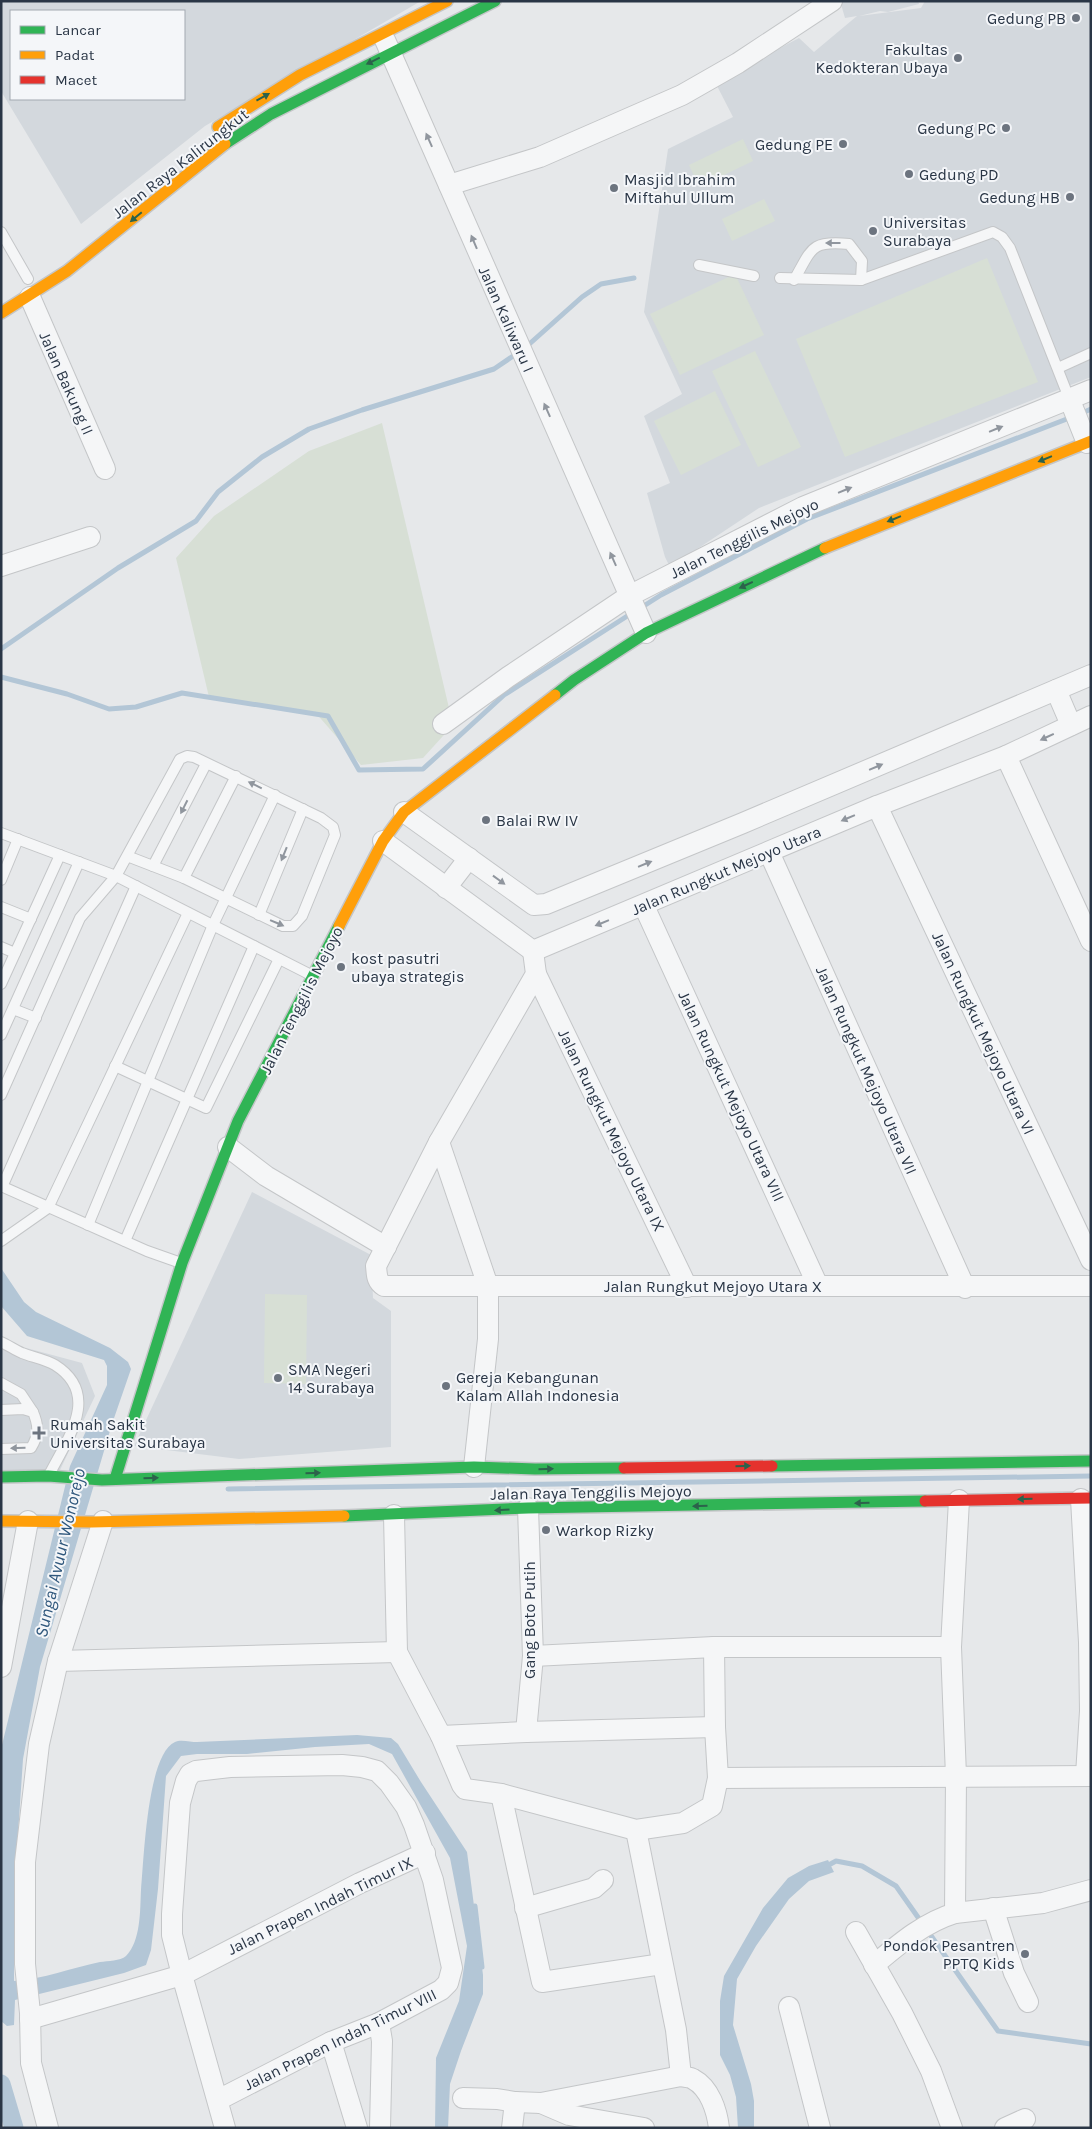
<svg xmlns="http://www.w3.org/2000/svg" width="1092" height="2129" font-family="Karla,sans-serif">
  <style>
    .built { fill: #d3d8dd; fill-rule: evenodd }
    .green { fill: #d7dfd5 }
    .water { fill: #b3c6d6 }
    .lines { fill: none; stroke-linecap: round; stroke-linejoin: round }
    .stream { stroke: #b3c6d6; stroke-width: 5 }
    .canal { stroke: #b3c6d6; stroke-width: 19 }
    .lane-casing { stroke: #c4c6c8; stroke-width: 12 }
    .street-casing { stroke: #c4c6c8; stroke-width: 22 }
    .fast-casing { stroke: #c4c6c8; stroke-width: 14 }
    .slow-casing { stroke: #c4c6c8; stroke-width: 14 }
    .jam-casing { stroke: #c4c6c8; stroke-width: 14 }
    .lane { stroke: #f5f6f7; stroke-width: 10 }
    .street { stroke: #f5f6f7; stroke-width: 20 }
    .fast { stroke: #30b455; stroke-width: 11 }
    .slow { stroke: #ff9f0a; stroke-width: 11 }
    .jam { stroke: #e5322d; stroke-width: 11 }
    .oneway { fill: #2c624b }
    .oneway2 { fill: #90969e }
    .poi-dot { fill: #6c747f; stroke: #f4f6f9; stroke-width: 2 }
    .labels { text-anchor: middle; stroke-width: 4; stroke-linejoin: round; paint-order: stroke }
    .poi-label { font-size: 16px; fill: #2a3646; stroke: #f4f6f9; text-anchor: start }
    .street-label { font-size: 16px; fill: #2a3646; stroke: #f4f6f9 }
    .water-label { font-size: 18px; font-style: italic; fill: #30587d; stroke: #f4f6f9 }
  </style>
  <rect width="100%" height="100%" fill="#e6e8ea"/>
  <g class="built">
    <path d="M1,1H421L205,126L81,224L1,91ZM11,11H184V99H11Z"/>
    <polygon points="840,1 918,1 919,4 888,12 880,11 859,16 921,8 925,1 1091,1 1091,377 759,508 670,567 665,557 647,493 670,483 644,416 682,394 644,312 668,149 733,117 715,82 799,38 814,52 857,16 845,18"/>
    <polygon points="252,1192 371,1255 373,1298 391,1311 391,1447 239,1459 134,1446"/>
    <polygon points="1,1339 4,1342 82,1363 95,1396 60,1470 1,1470"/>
  </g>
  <g class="green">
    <polygon points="743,139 753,161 699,187 689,165"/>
    <polygon points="764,199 775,221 732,241 722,219"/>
    <polygon points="987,258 1038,382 845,457 796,339"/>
    <polygon points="735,274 764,335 680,375 650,314"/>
    <polygon points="755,351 801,447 758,467 712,371"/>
    <polygon points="715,391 741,445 681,475 654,421"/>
    <polygon points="382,423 453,725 423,758 361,765 315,712 209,697 176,558 214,516 309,451"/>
    <polygon points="265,1294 307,1295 306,1384 264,1383"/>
  </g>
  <g class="water">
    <path d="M1,1268L24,1302L36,1312L110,1348L128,1362L131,1369L112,1424L40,1667L23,1759L14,1894V1981C44,1979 71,1968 100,1962C108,1961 120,1961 126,1956C141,1941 140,1910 141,1890C144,1860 147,1754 175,1742C180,1739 191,1742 197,1742L357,1735L391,1738L398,1744L421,1782L467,1852L483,1975V1994L461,2051L450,2084L448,2128H435L436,2058L459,2001L467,1946L450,1858L392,1754L369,1744L315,1747L247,1754H197L181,1756L166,1776L158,1889L151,1950L146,1965L124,1973L15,2000L14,2025L7,2026L1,2021V1749L70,1466L107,1385V1366L104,1360L27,1336L1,1306Z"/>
    <polygon points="828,1860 834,1872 809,1881 789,1899 756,1946 737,1979 733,2025 751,2084 754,2101 754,2128 738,2128 736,2097 730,2075 720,2055 720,2001 724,1976 763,1908 788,1878 809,1866"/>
  </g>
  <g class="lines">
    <g class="stream">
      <polyline points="526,347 582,297 601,284 634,278"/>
      <polyline points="1080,414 1091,409"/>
      <polyline points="639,609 661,595 807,519 1072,417"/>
      <polyline points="1,649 118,568 196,521 218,492 262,457 309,429 362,410 494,369 519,352"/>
      <polyline points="1,677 67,694 109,709 136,707 182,693 328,716 359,770 423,769 504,695 632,613"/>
      <polyline points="228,1489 1091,1476"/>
      <polyline points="825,1867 836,1861 862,1866 896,1886 922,1923"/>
      <polyline points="475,1906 482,1967"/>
      <polyline points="927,1930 998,2031 1091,2044"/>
    </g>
    <polyline class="canal" points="1,2084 14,2128"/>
    <defs>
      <g id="lane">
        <polyline points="1,232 28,279"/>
        <polyline points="699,265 754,276"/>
        <polyline points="780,278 861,280 993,232 1002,237 1010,248 1069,398"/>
        <path d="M794,280C812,249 810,240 849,244L862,261L861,280"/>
        <polyline points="1058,368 1091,353"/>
        <polyline points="1,833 116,876 311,975"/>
        <polyline points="153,866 206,764"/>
        <polyline points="184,878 236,776"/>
        <polyline points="1,880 18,839"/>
        <polyline points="1,907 31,919"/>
        <polyline points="259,915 303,809"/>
        <polyline points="1,947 15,953"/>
        <polyline points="1,984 60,855"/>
        <polyline points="13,1009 36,1018"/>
        <polyline points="1,1035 79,862"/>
        <polyline points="115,1066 206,1108 279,959"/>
        <polyline points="1,1095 80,918 116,876 180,759 187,756 194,757 321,818 333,827 335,835 302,916 293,926 283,926 184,878 127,856"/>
        <polyline points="1,1186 147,1251 181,1263"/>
        <polyline points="2,1187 136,886"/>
        <polyline points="88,1225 213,925 275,795"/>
        <polyline points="1,1241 48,1208 188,913"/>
        <polyline points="125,1241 254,946"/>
        <path d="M1,1342C8,1345 15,1350 22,1353C32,1357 45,1359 55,1365C101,1394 68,1438 50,1473"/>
        <polyline points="1,1383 21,1394 33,1412"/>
        <path d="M1,1410L23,1409L33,1412C39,1426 39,1435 31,1448L1,1449"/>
      </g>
      <g id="street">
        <polyline points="385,40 646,633"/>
        <polyline points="449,185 540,157 682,95 738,63 832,1"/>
        <polyline points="30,297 105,469"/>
        <polyline points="1069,398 1087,443"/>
        <polyline points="1,566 90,537"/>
        <polyline points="1056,690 1071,725"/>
        <polyline points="443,724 508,677 629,596 803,507 1091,390"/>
        <polyline points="1006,756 1091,941"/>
        <polyline points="877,806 1091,1260"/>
        <polyline points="404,812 534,905 546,904 743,823 1091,675"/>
        <polyline points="383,841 533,951 877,806 1006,756 1091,716"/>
        <polyline points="769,852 965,1288"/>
        <polyline points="446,888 469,858"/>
        <polyline points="644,906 818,1286"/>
        <path d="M533,951L536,974L439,1142L376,1266C377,1274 376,1281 384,1286H1091"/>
        <polyline points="536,974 687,1287"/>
        <polyline points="439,1142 488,1286 488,1339 474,1467"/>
        <polyline points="228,1147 266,1176 386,1247"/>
        <polyline points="1081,1499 1089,1642 1090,1711 1086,1775"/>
        <polyline points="394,1515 397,1652 441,1736 462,1785 465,1789 501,1794 636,1830 683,1823 712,1806 718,1778 715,1727 714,1647"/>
        <polyline points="533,1656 714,1647 951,1647"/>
        <polyline points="58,1661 397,1652"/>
        <polyline points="1,1667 28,1521"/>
        <polyline points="526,1732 533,1656 528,1508"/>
        <polyline points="441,1736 526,1732 715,1727"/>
        <polyline points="718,1778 1091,1776"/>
        <polyline points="501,1794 542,1982 662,1964"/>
        <path d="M636,1830L676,2030L681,2076C685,2077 690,2077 693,2079C710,2088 717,2111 719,2128"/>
        <polyline points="525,1908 594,1888 603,1880"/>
        <polyline points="993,1908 1014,1973 1028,2002"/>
        <polyline points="955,1913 1043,1903 1091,1890"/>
        <polyline points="856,1932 902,2013 931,2071 952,2128"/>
        <path d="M874,1965C899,1944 923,1923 955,1913L956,1776L951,1647L959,1500"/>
        <polyline points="789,2007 820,2128"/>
        <polyline points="30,2019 182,1975 360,1883 425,1853"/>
        <polyline points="379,2023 382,2041 380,2128"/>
        <polyline points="331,2042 357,2128"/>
        <polyline points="463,2098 497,2099 515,2102 541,2103 681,2076"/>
        <polyline points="218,2100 331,2042 379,2023 441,1990 448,1983 452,1968 433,1880 414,1825 406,1807 389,1783 377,1771 362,1767 342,1765 230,1767 196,1771 190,1774 186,1781 180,1803 172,1914 172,1935 182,1975 225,2128"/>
        <polyline points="541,2103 569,2115 644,2128"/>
        <polyline points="48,2128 31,2063 30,2013 25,1964 25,1862 39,1744 58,1661 103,1521"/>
        <polyline points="512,2128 515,2102"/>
        <polyline points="1005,2128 1025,2119"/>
      </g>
      <g id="fast">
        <polyline points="225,144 271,114 495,1"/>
        <polyline points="555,695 574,680 646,633 825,548"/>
        <polyline points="772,1466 1091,1461"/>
        <polyline points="1,1477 48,1476 102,1480 474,1467 535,1469 624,1468"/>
        <polyline points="115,1479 182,1263 238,1121 339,926"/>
        <polyline points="344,1516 528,1508 925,1501"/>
      </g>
      <g id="slow">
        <polyline points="218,127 300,75 447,1"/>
        <polyline points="1,313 67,271 225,144"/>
        <polyline points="825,548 1091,441"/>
        <polyline points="339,926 383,841 404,812 555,695"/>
        <polyline points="1,1521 92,1522 344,1516"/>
      </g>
      <g id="jam">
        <polyline points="624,1468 772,1466"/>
        <polyline points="925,1501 1091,1498"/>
      </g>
    </defs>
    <use href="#lane" class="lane-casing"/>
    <use href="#street" class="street-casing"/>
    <use href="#fast" class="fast-casing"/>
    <use href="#slow" class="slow-casing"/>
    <use href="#jam" class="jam-casing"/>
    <use href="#lane" class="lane"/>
    <use href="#street" class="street"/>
    <use href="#fast" class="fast"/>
    <use href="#slow" class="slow"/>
    <use href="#jam" class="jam"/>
  </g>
  <defs><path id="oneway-solid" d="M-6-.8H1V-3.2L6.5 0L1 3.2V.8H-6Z" transform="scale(1.25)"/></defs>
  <g class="oneway">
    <use href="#oneway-solid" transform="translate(373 61) rotate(154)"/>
    <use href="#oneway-solid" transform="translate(263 97) rotate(-29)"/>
    <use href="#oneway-solid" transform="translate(136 217) rotate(140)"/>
    <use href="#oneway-solid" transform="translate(1045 459) rotate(158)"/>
    <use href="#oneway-solid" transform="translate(894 519) rotate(158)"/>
    <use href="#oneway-solid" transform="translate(746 585) rotate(155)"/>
    <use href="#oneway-solid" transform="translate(743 1466) rotate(-1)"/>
    <use href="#oneway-solid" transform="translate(546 1469) rotate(-1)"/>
    <use href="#oneway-solid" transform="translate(313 1473) rotate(-2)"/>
    <use href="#oneway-solid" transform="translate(151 1478) rotate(-2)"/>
    <use href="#oneway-solid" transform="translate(1025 1499) rotate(179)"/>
    <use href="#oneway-solid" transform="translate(862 1503) rotate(179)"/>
    <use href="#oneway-solid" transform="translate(700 1506) rotate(179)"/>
    <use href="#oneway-solid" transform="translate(502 1510) rotate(177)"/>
  </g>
  <g class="oneway2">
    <use href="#oneway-solid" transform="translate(429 140) rotate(-114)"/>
    <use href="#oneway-solid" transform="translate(474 242) rotate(-113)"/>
    <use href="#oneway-solid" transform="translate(833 243) rotate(-180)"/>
    <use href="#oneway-solid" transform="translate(547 410) rotate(-114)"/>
    <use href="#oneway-solid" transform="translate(996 429) rotate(-22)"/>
    <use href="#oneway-solid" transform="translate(845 490) rotate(-22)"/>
    <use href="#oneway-solid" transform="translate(613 559) rotate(-114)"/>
    <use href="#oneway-solid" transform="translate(1047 737) rotate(155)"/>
    <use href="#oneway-solid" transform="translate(876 767) rotate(-23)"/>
    <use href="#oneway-solid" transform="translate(255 785) rotate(-154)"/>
    <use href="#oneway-solid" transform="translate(184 807) rotate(117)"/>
    <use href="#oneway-solid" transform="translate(848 818) rotate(157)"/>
    <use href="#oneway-solid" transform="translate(284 854) rotate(112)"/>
    <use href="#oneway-solid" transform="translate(645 864) rotate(-22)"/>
    <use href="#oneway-solid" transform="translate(499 880) rotate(36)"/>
    <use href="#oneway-solid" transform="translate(277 923) rotate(23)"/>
    <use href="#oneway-solid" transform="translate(602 923) rotate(158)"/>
    <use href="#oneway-solid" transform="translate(18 1448) rotate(179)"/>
  </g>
  <g class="poi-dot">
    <circle cx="1076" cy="18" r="5"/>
    <circle cx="958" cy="58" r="5"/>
    <circle cx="1006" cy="128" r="5"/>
    <circle cx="843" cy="144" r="5"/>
    <circle cx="909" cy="174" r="5"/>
    <circle cx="614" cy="188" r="5"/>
    <circle cx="1070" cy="197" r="5"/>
    <circle cx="873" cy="231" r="5"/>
    <circle cx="486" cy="820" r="5"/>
    <circle cx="341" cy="967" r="5"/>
    <circle cx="278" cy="1378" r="5"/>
    <circle cx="446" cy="1386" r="5"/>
    <path d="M36.5 1425.5h5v5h5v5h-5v5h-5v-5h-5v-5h5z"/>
    <circle cx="546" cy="1530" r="5"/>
    <circle cx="1025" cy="1954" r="5"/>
  </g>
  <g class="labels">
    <g class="poi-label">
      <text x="1066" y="24" text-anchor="end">Gedung PB</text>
      <text x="948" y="55" text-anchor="end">Fakultas<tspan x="948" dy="18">Kedokteran Ubaya</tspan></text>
      <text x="996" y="134" text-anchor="end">Gedung PC</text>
      <text x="833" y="150" text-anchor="end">Gedung PE</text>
      <text x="919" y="180">Gedung PD</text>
      <text x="624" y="185">Masjid Ibrahim<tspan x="624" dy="18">Miftahul Ullum</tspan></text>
      <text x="1060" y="203" text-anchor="end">Gedung HB</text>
      <text x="883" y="228">Universitas<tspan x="883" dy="18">Surabaya</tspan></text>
      <text x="496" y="826">Balai RW IV</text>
      <text x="351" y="964">kost pasutri<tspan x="351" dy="18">ubaya strategis</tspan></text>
      <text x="288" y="1375">SMA Negeri<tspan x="288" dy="18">14 Surabaya</tspan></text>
      <text x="456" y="1383">Gereja Kebangunan<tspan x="456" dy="18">Kalam Allah Indonesia</tspan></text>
      <text x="50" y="1430">Rumah Sakit<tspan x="50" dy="18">Universitas Surabaya</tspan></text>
      <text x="556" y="1536">Warkop Rizky</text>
      <text x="1015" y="1951" text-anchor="end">Pondok Pesantren<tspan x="1015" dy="18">PPTQ Kids</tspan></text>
    </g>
    <g class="street-label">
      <text transform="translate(180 163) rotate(-38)" y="6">Jalan Raya Kalirungkut</text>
      <text transform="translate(507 319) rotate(66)" y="6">Jalan Kaliwaru I</text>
      <text transform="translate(67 383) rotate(66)" y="6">Jalan Bakung II</text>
      <text transform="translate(744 538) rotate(-26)" y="6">Jalan Tenggilis Mejoyo</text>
      <text transform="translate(726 870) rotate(-23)" y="6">Jalan Rungkut Mejoyo Utara</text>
      <text transform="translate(301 1000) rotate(-63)" y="6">Jalan Tenggilis Mejoyo</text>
      <text transform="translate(984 1033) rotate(65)" y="6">Jalan Rungkut Mejoyo Utara VI</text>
      <text transform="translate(867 1070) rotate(66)" y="6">Jalan Rungkut Mejoyo Utara VII</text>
      <text transform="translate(732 1096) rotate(65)" y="6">Jalan Rungkut Mejoyo Utara VIII</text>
      <text transform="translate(612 1130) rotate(64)" y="6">Jalan Rungkut Mejoyo Utara IX</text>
      <text x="713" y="1292">Jalan Rungkut Mejoyo Utara X</text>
      <text transform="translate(591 1492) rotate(-1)" y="6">Jalan Raya Tenggilis Mejoyo</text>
      <text transform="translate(529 1620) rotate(-90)" y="6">Gang Boto Putih</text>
      <text transform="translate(320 1905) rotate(-26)" y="6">Jalan Prapen Indah Timur IX</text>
      <text transform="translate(340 2039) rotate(-26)" y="6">Jalan Prapen Indah Timur VIII</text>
    </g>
    <g class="water-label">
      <text transform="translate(60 1553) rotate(-77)" y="6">Sungai Avuur Wonorejo</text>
    </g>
  </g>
  <rect width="1092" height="2129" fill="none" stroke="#2a3646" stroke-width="5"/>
  <rect x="10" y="10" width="175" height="90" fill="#f4f6f9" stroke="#a3a9b1"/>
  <rect x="20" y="26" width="25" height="8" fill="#30b455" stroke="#a3a9b1"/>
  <text x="55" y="35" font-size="15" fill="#2a3646">Lancar</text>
  <rect x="20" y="51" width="25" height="8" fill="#ff9f0a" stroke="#a3a9b1"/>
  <text x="55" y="60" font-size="15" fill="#2a3646">Padat</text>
  <rect x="20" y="76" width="25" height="8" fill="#e5322d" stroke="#a3a9b1"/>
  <text x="55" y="85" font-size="15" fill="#2a3646">Macet</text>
</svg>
